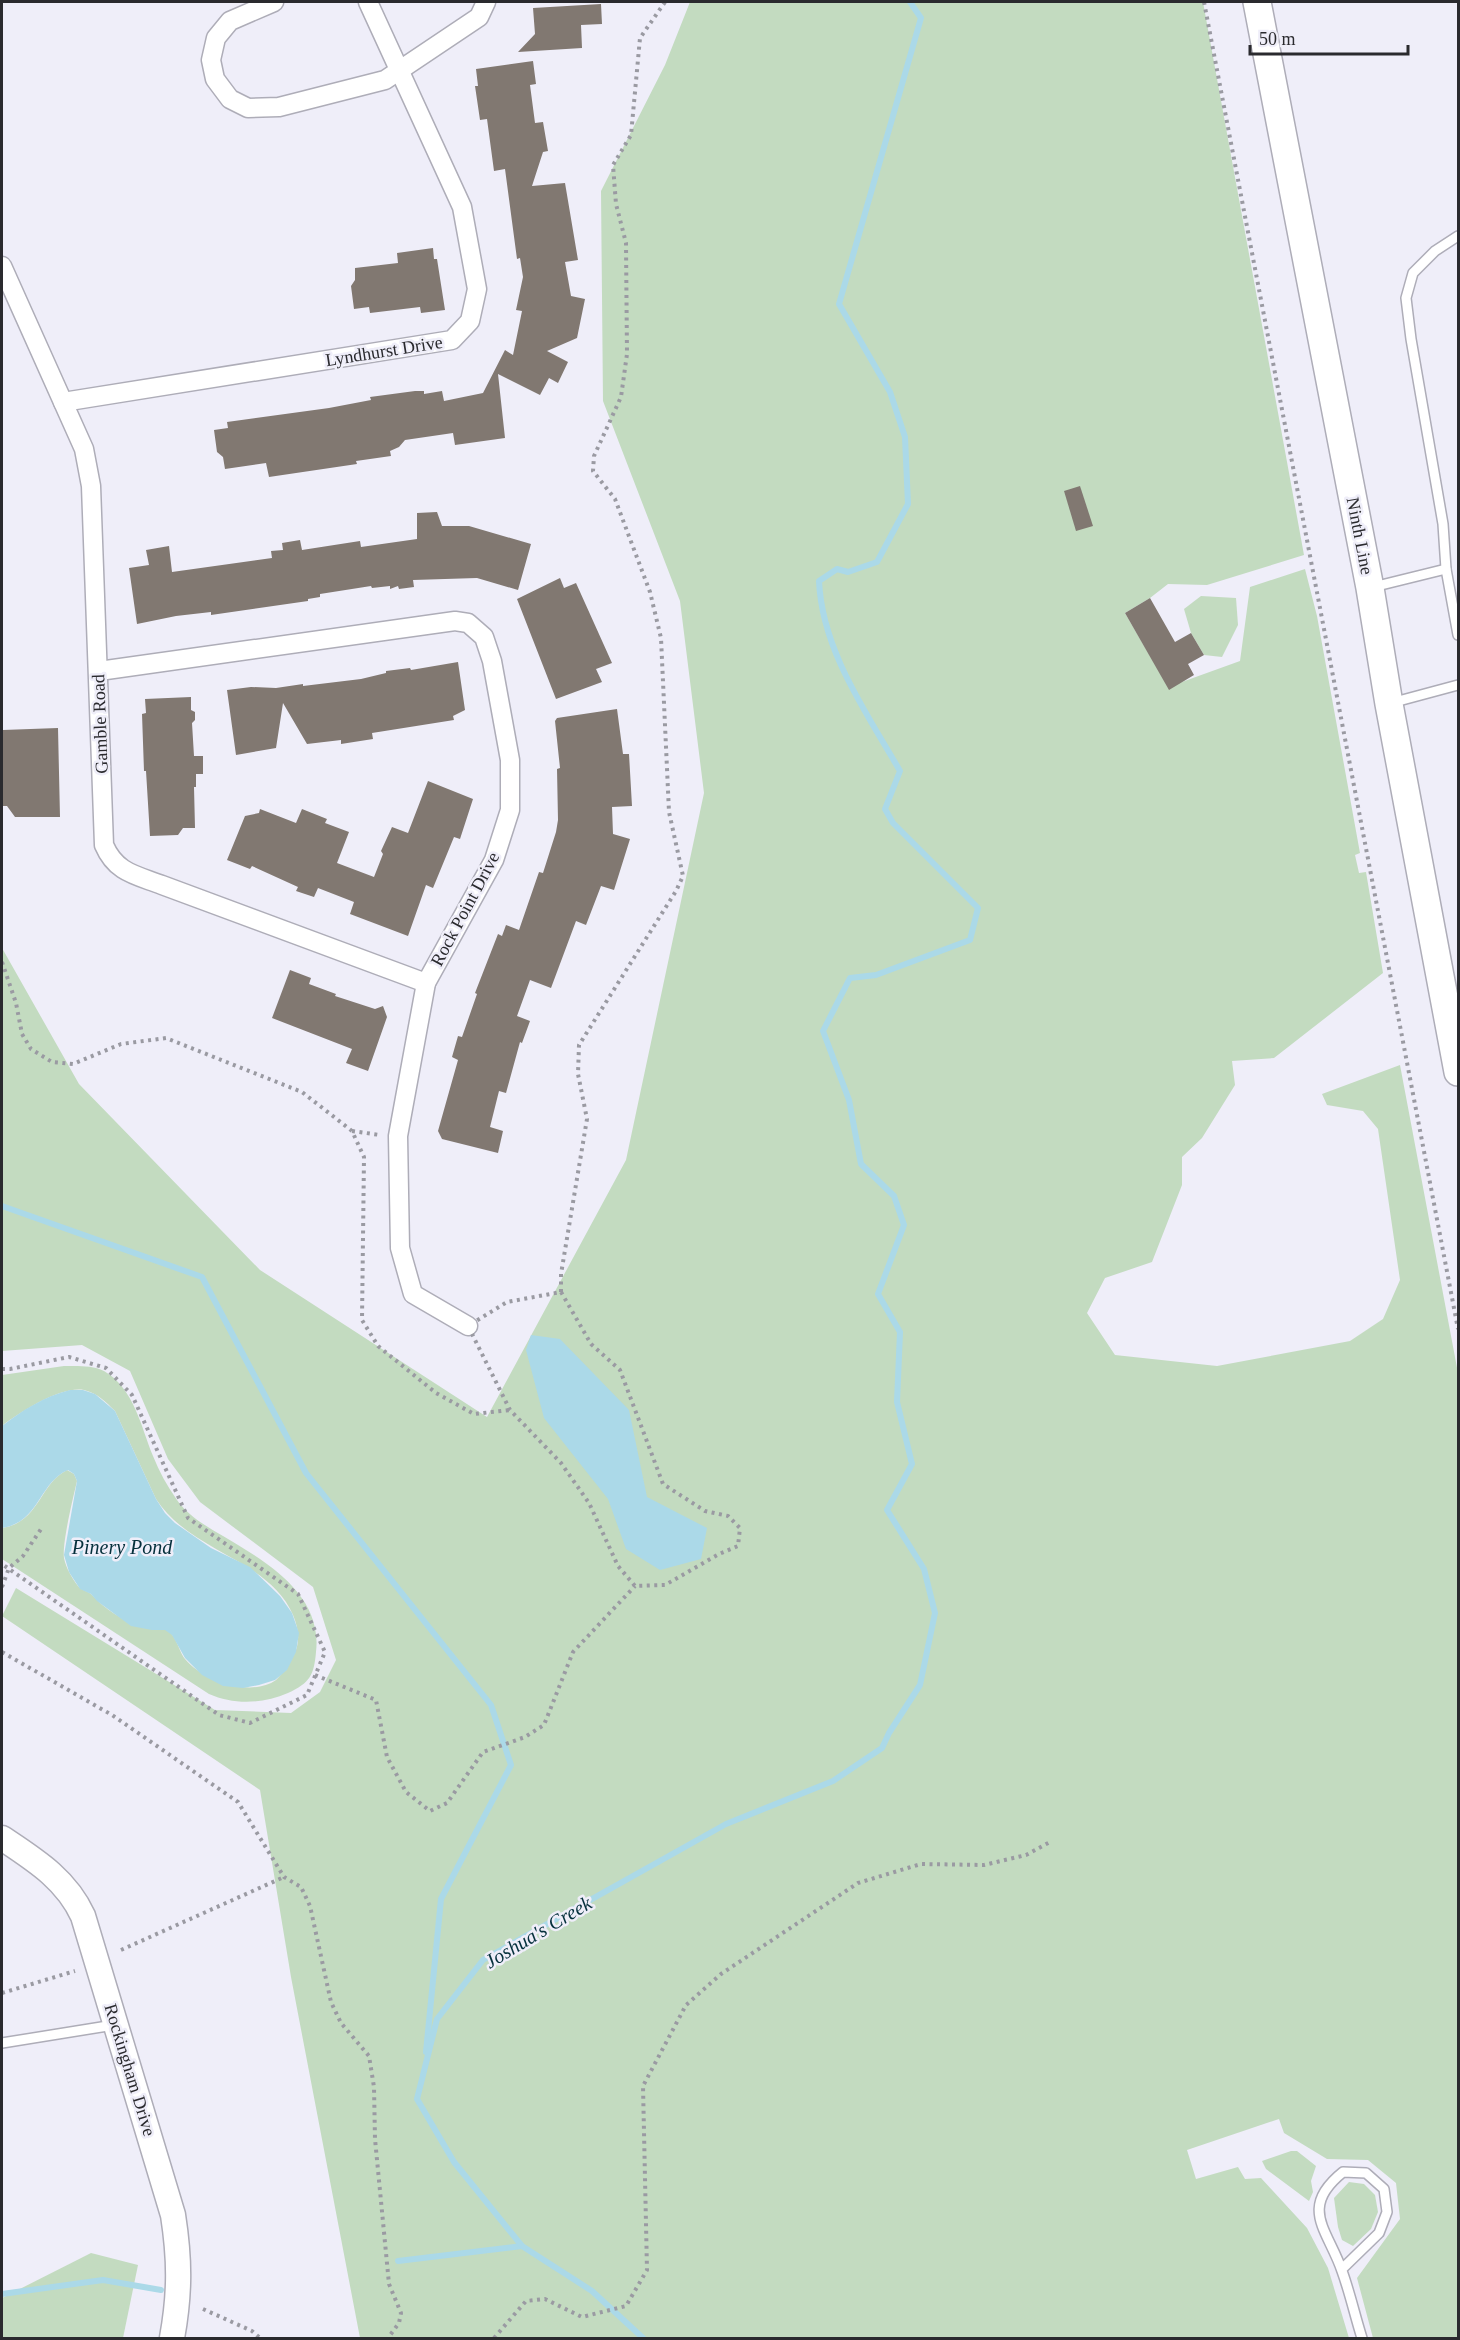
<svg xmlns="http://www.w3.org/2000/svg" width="1460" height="2340" font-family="Georgia,serif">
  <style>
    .green { fill: #c3dbc0 }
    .water { fill: #abd9e8 }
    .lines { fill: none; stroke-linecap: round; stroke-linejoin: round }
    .stream { stroke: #abd9e8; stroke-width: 6 }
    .building { fill: #817871 }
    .service-casing { stroke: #aeadb8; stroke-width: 12 }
    .minor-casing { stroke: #aeadb8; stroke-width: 21 }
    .tertiary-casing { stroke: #aeadb8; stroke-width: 27 }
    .secondary-casing { stroke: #aeadb8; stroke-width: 30 }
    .path { stroke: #9a9aa2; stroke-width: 4; stroke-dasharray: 3 4.5; stroke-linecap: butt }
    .service { stroke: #fff; stroke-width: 9 }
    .minor { stroke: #fff; stroke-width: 18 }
    .tertiary { stroke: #fff; stroke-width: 24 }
    .secondary { stroke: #fff; stroke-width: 27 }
    .labels { text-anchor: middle; stroke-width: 5; stroke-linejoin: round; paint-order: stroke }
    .street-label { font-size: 18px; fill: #2a2a2e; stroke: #efeef9 }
    .water-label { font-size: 20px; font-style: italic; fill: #05303c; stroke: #efeef9 }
  </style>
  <rect width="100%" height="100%" fill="#efeef9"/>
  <g class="green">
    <polygon points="690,2 1203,2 1304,555 1207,585 1168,584 1150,598 1125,613 1168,687 1240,661 1250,587 1305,569 1317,616 1360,853 1355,855 1359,873 1366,872 1383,973 1274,1058 1232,1061 1235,1085 1202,1138 1182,1157 1182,1185 1152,1262 1105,1278 1087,1313 1115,1355 1217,1366 1350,1341 1383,1319 1400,1280 1378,1129 1363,1111 1327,1105 1322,1094 1400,1065 1458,1373 1458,2338 1373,2338 1357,2278 1400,2219 1396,2183 1368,2160 1327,2159 1284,2133 1279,2119 1187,2150 1196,2179 1238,2167 1245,2179 1261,2178 1307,2228 1328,2268 1349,2338 360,2338 291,1977 260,1790 2,1616 16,1588 215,1710 291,1713 320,1692 336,1660 313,1587 200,1502 168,1459 130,1371 82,1345 2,1351 2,948 79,1084 260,1270 487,1417 626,1160 704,793 680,601 603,401 601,191 665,65"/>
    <polygon points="1201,596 1236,598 1238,625 1222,657 1204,655 1191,633 1184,609"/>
    <path d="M64,1366C77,1366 92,1365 104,1371C134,1388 141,1427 153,1456C159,1471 167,1486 177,1500C188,1516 206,1526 223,1536C265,1561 323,1594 316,1652C314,1675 310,1683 288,1693C262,1704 234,1705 209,1694L2,1559V1528C40,1522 39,1484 67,1470L74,1474L77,1481C73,1498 62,1543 64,1558C66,1568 72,1578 78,1586C82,1591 89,1591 93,1596C104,1608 122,1620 138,1626C148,1630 158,1627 165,1629C176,1633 178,1650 185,1659C202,1680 251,1698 276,1680C282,1675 287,1664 292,1658C301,1645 299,1629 293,1615C269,1559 190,1552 156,1499L115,1411C106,1402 97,1393 84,1390C61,1386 20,1412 2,1426V1375Z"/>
    <polygon points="1291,2151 1297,2151 1316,2166 1311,2181 1313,2192 1309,2201 1266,2169 1262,2161"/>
    <polygon points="1349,2182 1364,2184 1375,2195 1378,2212 1371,2229 1353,2246 1342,2240 1338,2227 1334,2198"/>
    <polygon points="91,2253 138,2265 123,2338 2,2338 2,2298"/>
  </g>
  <g class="water">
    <polygon points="531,1335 560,1339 629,1410 647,1497 707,1528 701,1559 660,1570 626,1549 608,1499 544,1418 526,1350"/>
    <path d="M70,1390H83L95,1394L115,1411L156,1499L165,1513L175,1523L211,1548L250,1567L280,1596L292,1613L299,1633L296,1652L287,1670L275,1680L259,1685L243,1688L223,1686L202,1675L185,1658L172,1635L165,1630H152L131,1626L97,1601L91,1594L80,1589L69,1572L64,1555L77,1481L74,1474L68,1470C39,1482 40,1522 2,1528V1426C21,1411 45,1396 70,1390Z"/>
  </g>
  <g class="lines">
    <g class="stream">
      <polyline points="2,1206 202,1277 306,1473 491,1705 511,1765 441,1899 426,2052"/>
      <polyline points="398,2261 522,2246"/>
      <polyline points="2,2294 103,2280 161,2290"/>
      <path d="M643,2338L592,2291L522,2246L454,2162L417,2099L437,2019L483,1960L726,1824L833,1781L882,1748L889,1733L920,1685L935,1613L924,1569L887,1510L912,1464L897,1402L900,1332L878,1294L904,1225L894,1196L861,1164L849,1100L823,1031L850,978L876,975L970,940L978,908L893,823L885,809L900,771C866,712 822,650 819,581L837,569L848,572L877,562L908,504L905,437L890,392L839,304L921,18L910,2"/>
    </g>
  </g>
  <g class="building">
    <polygon points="601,4 602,24 581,25 582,48 518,52 535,34 533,8"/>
    <polygon points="533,61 536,84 530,85 535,123 543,122 548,151 543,152 532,186 565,183 578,260 565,262 571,296 585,299 577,338 547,351 568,362 558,383 549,378 540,395 498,374 505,438 455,445 453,433 405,440 399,447 390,451 391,456 356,461 357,464 269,477 266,463 225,469 223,457 217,452 214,430 228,428 227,422 329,408 371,400 370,397 415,391 424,391 424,394 442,391 444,401 483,393 505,350 513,355 522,311 516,310 523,277 520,258 517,259 505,169 494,171 487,119 480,120 475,86 478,86 476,69"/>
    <polygon points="433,248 434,259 437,259 445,310 421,313 420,307 370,313 369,307 354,309 351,286 355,280 355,268 398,263 397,253"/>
    <polygon points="1080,486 1093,526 1076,531 1064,491"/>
    <polygon points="437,512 442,526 469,526 531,544 518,590 477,578 413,580 414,587 399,589 398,586 390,589 390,586 372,588 371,586 320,594 320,597 308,599 308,601 211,615 211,612 176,616 137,624 129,568 149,565 146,550 169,546 172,572 272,558 271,551 283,550 282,543 300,540 302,550 360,541 361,547 417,539 417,513"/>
    <polygon points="560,578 564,588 576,583 612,663 596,669 602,682 556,699 517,599"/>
    <polygon points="1150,598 1175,642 1191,633 1204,655 1188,664 1194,675 1169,690 1125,613"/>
    <polygon points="458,662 465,710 453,716 454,720 372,733 373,739 341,744 341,740 307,744 283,703 276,748 236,755 227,690 251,687 276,688 303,684 303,686 361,679 386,673 386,671 410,668 411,670"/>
    <polygon points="191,697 191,710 195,712 195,720 192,723 194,756 203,756 203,774 196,774 196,787 194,787 195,828 183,828 178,835 150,836 146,771 144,771 142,714 146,713 145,699"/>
    <polygon points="617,709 623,754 629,754 632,806 612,807 613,834 630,839 614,890 601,886 586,925 576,921 551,988 530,980 517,1016 530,1021 522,1043 520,1042 506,1093 499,1091 490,1127 503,1131 498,1153 442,1139 438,1131 458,1060 452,1057 458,1036 462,1037 477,994 475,993 498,934 502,936 506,925 519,930 539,872 543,873 556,832 558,820 557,769 560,768 555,721 557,718"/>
    <polygon points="58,728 60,817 15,817 7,806 3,806 3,730"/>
    <polygon points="428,781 473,799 460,839 454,837 433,888 426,885 408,936 350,914 354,902 318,888 314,897 296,891 298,887 252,866 250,869 227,860 245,816 259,813 260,809 296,823 302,809 327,819 325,823 349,832 337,863 374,877 383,854 381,851 392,827 408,833"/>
    <polygon points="290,970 311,978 309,984 336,994 335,996 375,1009 383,1006 387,1017 368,1071 346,1063 352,1049 272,1018"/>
  </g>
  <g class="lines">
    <defs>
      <g id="service">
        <polyline points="1458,236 1435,251 1413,273 1406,298 1411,339 1443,524 1446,569 1458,635"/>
        <polyline points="1373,587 1446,569"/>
        <polyline points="1391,703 1458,685"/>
        <polyline points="2,2043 114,2025"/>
        <path d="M1342,2269L1379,2233L1387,2212L1384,2189L1366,2173L1343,2172C1298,2208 1328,2230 1342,2271C1350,2293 1355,2316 1362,2338"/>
      </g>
      <g id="minor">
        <polyline points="274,2 230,21 216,38 211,60 215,79 230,99 248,108 279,107 385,80 479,17 486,2"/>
        <path d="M2,266L84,449L91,486L104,845C116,873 136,875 162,885L426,983"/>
        <polyline points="63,402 452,340 470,321 477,289 462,207 368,2"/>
        <polyline points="99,671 455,621 468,623 484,637 492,661 510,760 510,810 494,860 426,983 398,1136 400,1248 413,1294 468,1326"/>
      </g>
      <path id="tertiary" d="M2,1838C35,1860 66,1879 83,1916L173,2215C180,2260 180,2294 172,2338"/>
      <polyline id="secondary" points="1257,2 1370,588 1389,704 1458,1072"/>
    </defs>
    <use href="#service" class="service-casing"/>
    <use href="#minor" class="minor-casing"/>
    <use href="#tertiary" class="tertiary-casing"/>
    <use href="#secondary" class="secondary-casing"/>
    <g class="path">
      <polyline points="1204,2 1458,1329"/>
      <polyline points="2,962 16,1003 22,1034 31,1049 52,1062 73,1064 121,1044 166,1038 302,1092 352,1131 364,1157 362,1320 378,1346 436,1393 474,1414 510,1410"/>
      <polyline points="352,1131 380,1135"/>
      <polyline points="561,1292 561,1274 587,1119 578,1074 579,1045 676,891 683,876 669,812 661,638 650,592 615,499 593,471 594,456 621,397 627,354 626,243 616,204 613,165 631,135 640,38 665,2"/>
      <polygon points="561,1292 591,1344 620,1370 663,1484 705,1511 728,1516 740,1528 738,1546 719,1554 665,1585 635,1586 618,1566 589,1503 561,1463 510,1410 468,1326 507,1302"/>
      <polyline points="2,1369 10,1369 69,1357 106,1368 132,1395 188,1518 298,1594 325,1652 307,1695 250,1723 219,1715 2,1564"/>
      <polyline points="2,1587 9,1568 23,1556 43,1526"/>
      <polyline points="2,1652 112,1715 238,1802 284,1877 301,1887 310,1906 331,2002 341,2023 369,2056 374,2087 375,2139 389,2284 401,2313 399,2323 388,2338"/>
      <polyline points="315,1675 376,1700 387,1757 406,1792 430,1811 447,1803 483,1752 525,1737 544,1725 573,1652 635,1586"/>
      <polyline points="121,1950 284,1877"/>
      <polyline points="2,1993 75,1971"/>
      <polyline points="203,2309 252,2331 260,2338"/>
      <polyline points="494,2338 526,2301 545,2299 582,2317 626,2306 647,2270 643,2086 686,2005 721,1974 858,1883 921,1864 984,1865 1026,1855 1050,1842"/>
    </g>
    <use href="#service" class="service"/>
    <use href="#minor" class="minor"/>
    <use href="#tertiary" class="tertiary"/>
    <use href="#secondary" class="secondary"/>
  </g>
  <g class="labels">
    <g class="street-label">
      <text transform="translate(384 351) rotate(-9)" y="6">Lyndhurst Drive</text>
      <text transform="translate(1360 536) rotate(79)" y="6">Ninth Line</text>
      <text transform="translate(100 724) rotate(-92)" y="6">Gamble Road</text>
      <text transform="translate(465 909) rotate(-62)" y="6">Rock Point Drive</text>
      <text transform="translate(130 2070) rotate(73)" y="6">Rockingham Drive</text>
    </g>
    <g class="water-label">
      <text x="122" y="1554">Pinery Pond</text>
      <text transform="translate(538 1932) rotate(-31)" y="7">Joshua's Creek</text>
    </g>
  </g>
  <rect width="1460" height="2340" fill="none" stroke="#2a2a2e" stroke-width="6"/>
  <path d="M1250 45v9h158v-9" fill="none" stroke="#2a2a2e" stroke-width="3"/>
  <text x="1259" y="45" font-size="18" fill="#2a2a2e" stroke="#efeef9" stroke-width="4.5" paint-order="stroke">50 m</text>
</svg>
